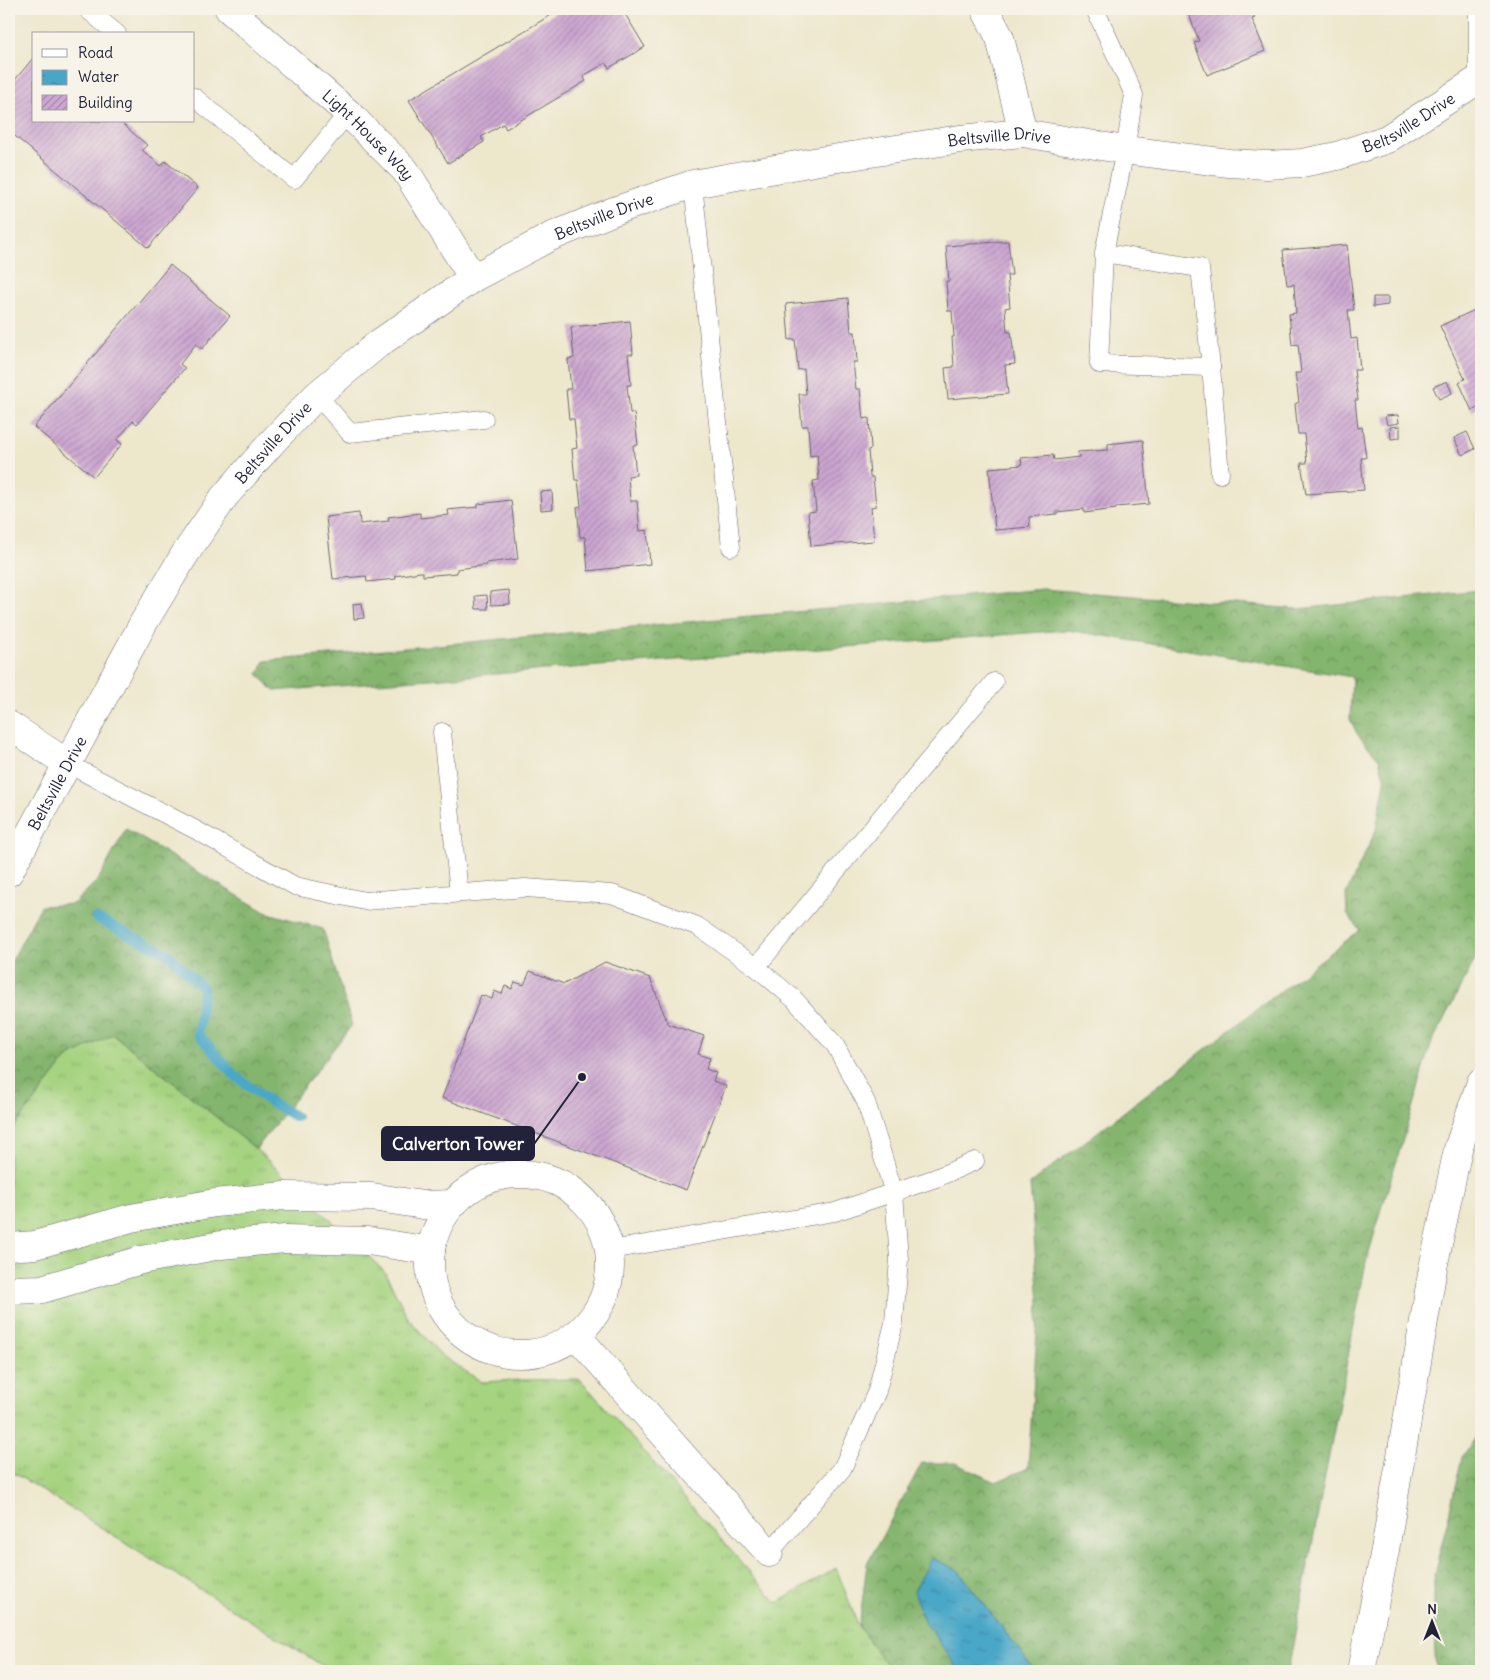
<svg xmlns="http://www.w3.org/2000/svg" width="1490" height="1680" font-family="Delius,sans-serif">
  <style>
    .grass { fill: url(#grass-tufts); stroke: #647a5e }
    .forest { fill: url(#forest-crowns); stroke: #536c54 }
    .water { fill: url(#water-ripples); stroke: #356481 }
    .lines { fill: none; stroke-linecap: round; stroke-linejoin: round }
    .stream { stroke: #48a7c7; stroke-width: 10 }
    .building { fill: url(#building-hatch) }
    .service-casing { stroke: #69676e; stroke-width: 19 }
    .minor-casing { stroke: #69676e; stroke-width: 29 }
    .motorway-casing { stroke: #69676e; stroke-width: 29 }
    .service { stroke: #fff; stroke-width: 18 }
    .minor { stroke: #fff; stroke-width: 28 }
    .motorway { stroke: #fff; stroke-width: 28 }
    .labels { text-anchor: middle; stroke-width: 5; stroke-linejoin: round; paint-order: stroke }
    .street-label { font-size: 16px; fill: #22223b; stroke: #f7f3e8 }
    .leader { fill: none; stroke: #22223b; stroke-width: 2 }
    .callout-dot { fill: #22223b; stroke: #f7f3e8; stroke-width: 2 }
    .callout { fill: #22223b; stroke: #22223b; stroke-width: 2 }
    .callout-label { font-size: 18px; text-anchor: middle; font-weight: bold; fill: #fff }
  </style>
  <defs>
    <pattern id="grass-tufts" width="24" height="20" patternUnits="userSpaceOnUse" patternTransform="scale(1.25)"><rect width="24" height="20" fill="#a6d380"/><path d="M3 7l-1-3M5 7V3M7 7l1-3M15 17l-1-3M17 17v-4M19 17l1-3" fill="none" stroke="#8fb570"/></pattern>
    <pattern id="forest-crowns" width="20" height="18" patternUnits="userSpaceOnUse" patternTransform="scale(1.25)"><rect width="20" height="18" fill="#84b56e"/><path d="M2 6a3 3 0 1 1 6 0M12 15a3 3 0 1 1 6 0" fill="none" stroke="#6c935c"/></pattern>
    <pattern id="water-ripples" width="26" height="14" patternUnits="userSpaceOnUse" patternTransform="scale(1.25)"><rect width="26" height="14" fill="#48a7c7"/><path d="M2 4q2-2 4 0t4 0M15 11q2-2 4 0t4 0" fill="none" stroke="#3c88a3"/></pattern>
    <pattern id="building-hatch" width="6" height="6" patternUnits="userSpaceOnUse" patternTransform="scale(1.25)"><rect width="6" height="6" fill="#cca6d1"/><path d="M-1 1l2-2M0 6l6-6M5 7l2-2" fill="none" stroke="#a587ab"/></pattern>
  </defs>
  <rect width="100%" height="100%" fill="#f7f3e8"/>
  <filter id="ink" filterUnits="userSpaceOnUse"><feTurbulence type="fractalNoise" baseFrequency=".02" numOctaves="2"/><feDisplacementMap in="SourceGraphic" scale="10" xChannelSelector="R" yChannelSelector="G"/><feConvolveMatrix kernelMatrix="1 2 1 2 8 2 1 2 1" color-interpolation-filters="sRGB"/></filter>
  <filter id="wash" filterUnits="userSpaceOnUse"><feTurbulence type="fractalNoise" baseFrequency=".0096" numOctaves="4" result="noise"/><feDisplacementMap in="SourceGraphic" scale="20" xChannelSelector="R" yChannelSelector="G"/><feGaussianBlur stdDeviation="1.12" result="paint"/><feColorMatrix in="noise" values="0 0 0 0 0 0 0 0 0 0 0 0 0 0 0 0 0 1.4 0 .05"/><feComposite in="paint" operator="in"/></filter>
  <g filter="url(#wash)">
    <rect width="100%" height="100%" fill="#ede7cc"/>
    <polygon class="grass" points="113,1034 256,1149 385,1272 408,1318 442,1356 482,1382 521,1380 580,1379 777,1603 836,1568 859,1627 891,1671 331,1671 9,1470 9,1134 67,1058"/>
    <g class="forest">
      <polygon points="1043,589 1298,609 1481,590 1481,948 1432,1042 1366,1262 1288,1671 1035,1671 958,1570 922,1617 959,1671 896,1671 889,1668 859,1627 867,1564 922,1463 955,1463 996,1482 1028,1468 1039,1303 1030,1184 1360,930 1347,914 1346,894 1376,830 1385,781 1379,759 1358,735 1350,719 1352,677 1067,630 274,691 258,674 265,661"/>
      <polygon points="126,829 265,912 323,929 352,1025 256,1149 113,1034 67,1058 9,1134 9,966 41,906 73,904 98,880"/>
      <polygon points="1481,1430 1481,1671 1436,1671 1434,1634 1434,1574 1447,1523 1462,1457"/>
    </g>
    <polygon class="water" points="932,1558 958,1570 1035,1671 959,1671 922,1617 914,1591"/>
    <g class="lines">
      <polyline class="stream" points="96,918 168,954 203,988 198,1034 234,1075 270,1102 296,1117"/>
    </g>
    <g id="blocks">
      <g class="building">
        <polygon points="561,9 622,9 645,47 609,68 606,63 583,76 586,81 506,129 503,124 481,137 484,142 448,163 409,100"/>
        <polygon points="1192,9 1251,9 1255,18 1252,19 1265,51 1207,75 1194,43 1199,41 1188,12 1192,10"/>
        <polygon points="34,57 34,121 119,121 147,145 142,150 161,166 165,161 198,188 148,248 9,131 9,87"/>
        <polygon points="1008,241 1012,275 1007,275 1010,307 1005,308 1007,332 1011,332 1015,364 1005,365 1008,394 948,399 945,368 954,367 952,337 954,337 952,311 948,311 946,281 949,281 946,246"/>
        <polygon points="1347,245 1354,310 1348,310 1351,339 1357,338 1360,370 1354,370 1358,400 1355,400 1358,428 1362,427 1366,458 1361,458 1364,490 1306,494 1301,463 1307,463 1304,434 1298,434 1295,404 1299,402 1295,373 1301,373 1298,344 1292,345 1289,314 1296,313 1294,284 1287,285 1283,250"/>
        <polygon points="170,265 230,316 202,349 196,344 180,364 185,368 137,424 133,421 117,440 122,444 94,477 34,427"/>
        <polygon points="1373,297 1388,297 1388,305 1373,307"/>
        <polygon points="848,298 851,332 855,332 857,362 853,362 856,389 860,389 863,419 869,418 871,449 868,450 870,477 873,477 876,506 871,507 874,541 811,546 808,512 816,511 813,481 819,480 817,455 810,456 808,426 802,426 799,394 806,394 804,369 798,370 795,339 789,340 786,304"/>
        <polygon points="1481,307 1481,412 1479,407 1472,411 1459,382 1465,379 1440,326"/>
        <polygon points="630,321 633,354 628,354 631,385 627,385 630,413 634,413 638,445 633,445 636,475 628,476 630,501 637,501 640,531 647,530 650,564 588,571 585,537 580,537 577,507 581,506 578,480 575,480 572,449 577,448 574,419 569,419 566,389 571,389 568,359 574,358 571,327"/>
        <polygon points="1447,381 1452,393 1439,399 1433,387"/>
        <polygon points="1398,415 1399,423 1387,425 1385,416"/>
        <polygon points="1400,426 1400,438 1391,439 1390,427"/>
        <polygon points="1467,432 1475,449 1462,455 1454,438"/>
        <polygon points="1143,440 1149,504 1116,507 1116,509 1084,513 1084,509 1057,512 1057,514 1029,517 1030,527 995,530 989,468 1022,465 1021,458 1053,455 1054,460 1079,457 1078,452 1108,450 1108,444"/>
        <polygon points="552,491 553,509 541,510 540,492"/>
        <polygon points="511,500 518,559 486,563 487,565 457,569 457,573 423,576 423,572 420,572 395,576 396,579 367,582 366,576 333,579 326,517 359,513 360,524 389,521 388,517 420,513 420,518 449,515 448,510 478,507 478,504"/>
        <polygon points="509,590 510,604 491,605 490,592"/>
        <polygon points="487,595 488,609 476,609 475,596"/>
        <polygon points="362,603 364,618 354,619 353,604"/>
        <polygon points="605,962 650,978 668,1024 704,1036 698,1054 710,1058 706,1069 716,1073 713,1081 726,1086 686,1190 442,1098 481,995 492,999 494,991 502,994 505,986 512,989 515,982 524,985 530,971 564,984"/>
      </g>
    </g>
  </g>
  <g filter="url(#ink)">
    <use href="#blocks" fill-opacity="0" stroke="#69676e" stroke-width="1"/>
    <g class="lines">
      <defs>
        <g id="service">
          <polyline points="87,9 117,34"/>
          <polyline points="1095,9 1134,95 1125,150 1104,253 1099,364 1211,367 1200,268 1104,253"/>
          <polyline points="1478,9 1478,81 1481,88"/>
          <polyline points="194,97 294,179 348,113"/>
          <polyline points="693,184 731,547"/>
          <polyline points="1211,367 1220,474"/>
          <polyline points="317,395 350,433 484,419"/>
          <polyline points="442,732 459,893"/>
          <polyline points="68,764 194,829 295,886 365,901 525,888 612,894 697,926 756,967 794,999 835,1045 866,1102 894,1193 899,1259 894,1323 877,1391 842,1469 769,1553"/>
          <polyline points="756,967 994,682"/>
          <polyline points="610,1250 835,1212 936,1178 975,1161"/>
        </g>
        <g id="minor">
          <path id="s1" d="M229,9L348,113L405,170L473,278"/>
          <polyline points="985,9 1000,38 1023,133"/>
          <polyline points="9,725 68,764"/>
          <path id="s2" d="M9,872L144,622L185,554L224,497L274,440L317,395L378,344L473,278L550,237L614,211L693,184L819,161L960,139L1023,133L1125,150L1229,163L1267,165L1302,163L1337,156L1387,139L1481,78"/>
          <circle cx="520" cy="1264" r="90"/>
          <polyline points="9,1247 35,1245 131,1218 215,1203 284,1196 372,1197 423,1205 453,1204"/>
          <polyline points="9,1290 42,1289 141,1260 221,1245 285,1239 368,1241 431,1251"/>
          <polyline points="576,1335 769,1553"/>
        </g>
        <polyline id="motorway" points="1361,1671 1385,1550 1433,1268 1458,1149 1481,1082"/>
      </defs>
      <use href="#service" class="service-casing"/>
      <use href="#minor" class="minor-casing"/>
      <use href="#motorway" class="motorway-casing"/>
      <use href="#service" class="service"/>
      <use href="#minor" class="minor"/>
      <use href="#motorway" class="motorway"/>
    </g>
  </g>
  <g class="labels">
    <g class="street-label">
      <text dy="6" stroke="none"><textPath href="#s2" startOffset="1736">Beltsville Drive</textPath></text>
      <text dy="6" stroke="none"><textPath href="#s1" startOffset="188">Light House Way</textPath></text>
      <text dy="6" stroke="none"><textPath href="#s2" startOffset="1316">Beltsville Drive</textPath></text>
      <text dy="6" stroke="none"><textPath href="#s2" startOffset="911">Beltsville Drive</textPath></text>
      <text dy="6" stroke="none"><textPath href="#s2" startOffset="506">Beltsville Drive</textPath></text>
      <text dy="6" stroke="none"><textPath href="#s2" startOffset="101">Beltsville Drive</textPath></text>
    </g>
  </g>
  <path class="leader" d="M582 1077L534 1144"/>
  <circle class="callout-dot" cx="582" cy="1077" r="5"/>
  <rect class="callout" x="382" y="1127" width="152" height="33" rx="5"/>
  <g class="callout-label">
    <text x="458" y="1150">Calverton Tower</text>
  </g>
  <rect width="1490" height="1680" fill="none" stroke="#f7f3e8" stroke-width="30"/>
  <rect x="32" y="32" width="162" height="90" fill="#f7f3e8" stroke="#a29fa3"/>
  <rect x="42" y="49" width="25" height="8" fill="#ffffff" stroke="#a29fa3"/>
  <text x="78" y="58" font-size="15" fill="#22223b">Road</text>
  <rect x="42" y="70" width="25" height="15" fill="url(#water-ripples)" stroke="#a29fa3"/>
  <text x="78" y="82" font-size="15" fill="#22223b">Water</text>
  <rect x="42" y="95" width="25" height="15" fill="url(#building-hatch)" stroke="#a29fa3"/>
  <text x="78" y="108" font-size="15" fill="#22223b">Building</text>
  <g transform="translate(1432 1622)" stroke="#f7f3e8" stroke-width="4" paint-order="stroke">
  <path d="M0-4L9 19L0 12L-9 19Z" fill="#22223b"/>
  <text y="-8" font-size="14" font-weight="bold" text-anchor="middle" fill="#22223b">N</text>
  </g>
</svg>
